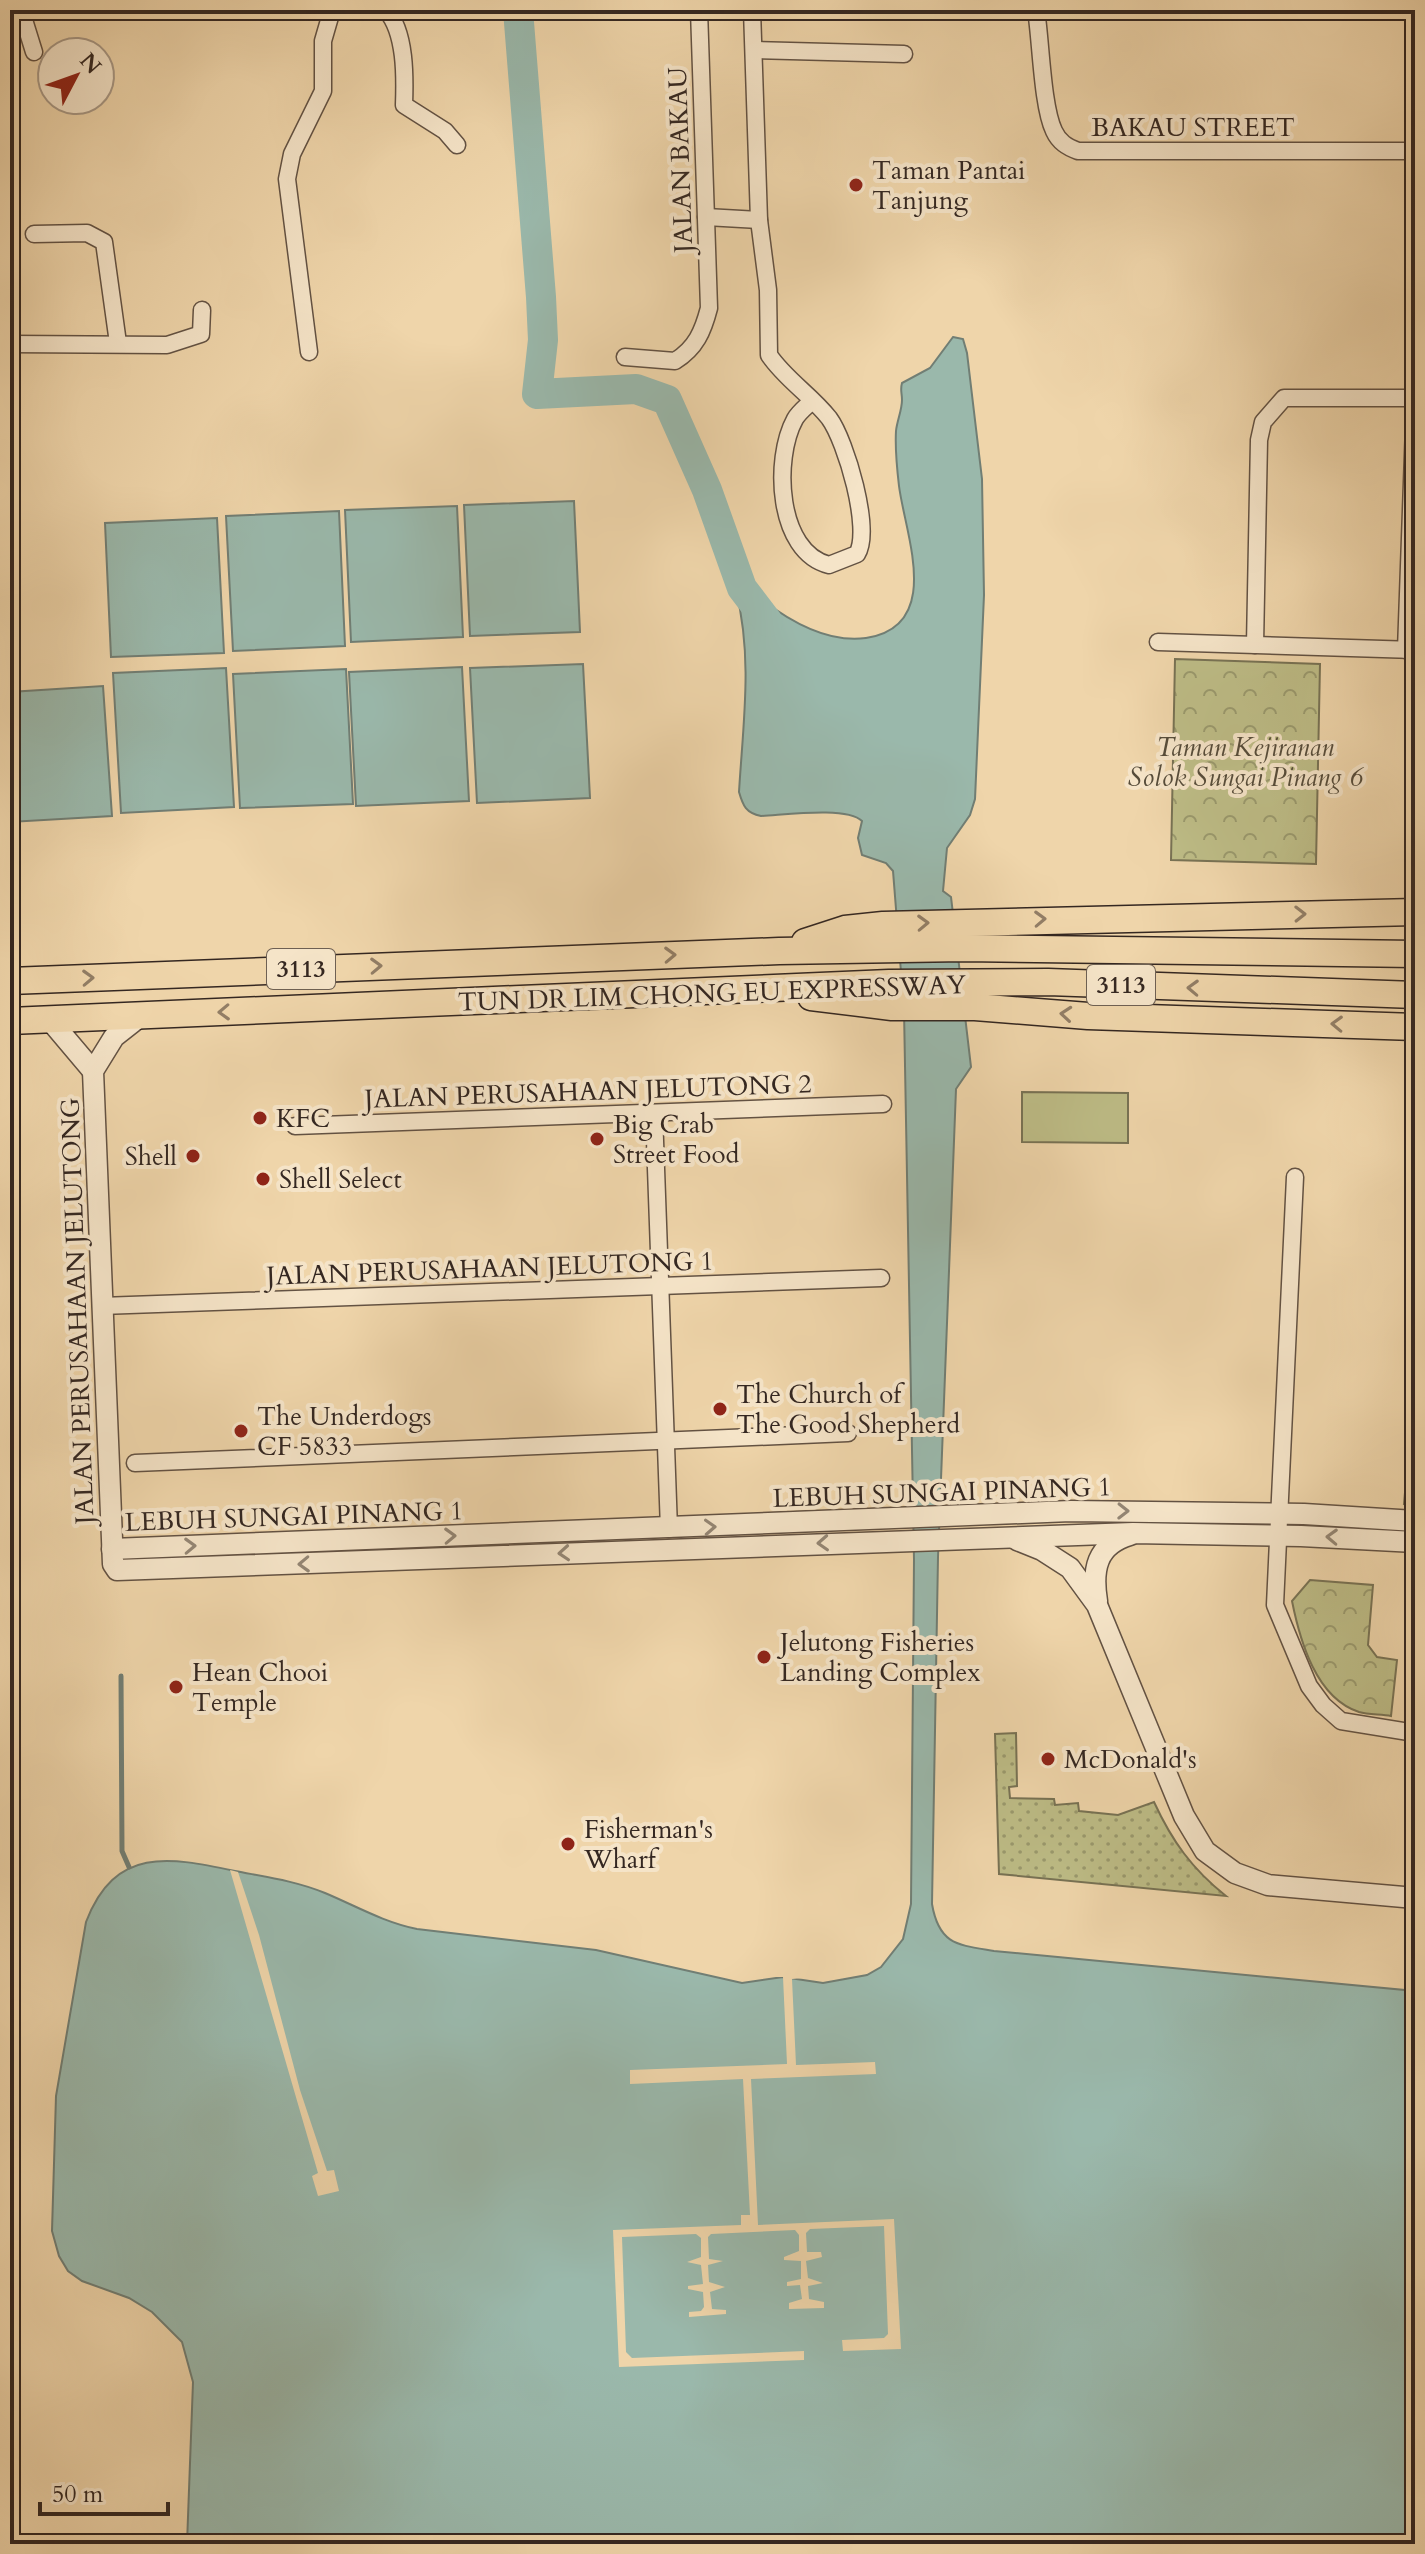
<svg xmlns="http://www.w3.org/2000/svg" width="1425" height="2554" font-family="Cardo,serif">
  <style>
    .grass { fill: url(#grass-dots); stroke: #787254; stroke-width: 2 }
    .forest { fill: url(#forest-crowns); stroke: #787254; stroke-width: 2 }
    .pitch { fill: #bdbc86; stroke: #787254; stroke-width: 2 }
    .water { fill: #9ab8ab; stroke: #717e74; stroke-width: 2 }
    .pier { fill: #efd5aa }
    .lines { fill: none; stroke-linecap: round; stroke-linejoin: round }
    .stream { stroke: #717e74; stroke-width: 5 }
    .river { stroke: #9ab8ab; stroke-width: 30 }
    .minor-casing { stroke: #635243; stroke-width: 19 }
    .tertiary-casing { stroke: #635243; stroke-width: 23 }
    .trunk-casing { stroke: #342721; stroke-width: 29 }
    .minor { stroke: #f5e4c8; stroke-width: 16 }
    .tertiary { stroke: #f5e4c8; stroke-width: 20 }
    .trunk { stroke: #efd5aa; stroke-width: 26 }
    .oneway { stroke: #927e66 }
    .oneway2 { stroke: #948674 }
    .poi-dot { fill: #8f2418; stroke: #f5e4c8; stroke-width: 3 }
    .labels { text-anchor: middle; stroke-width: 8; stroke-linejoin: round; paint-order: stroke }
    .shield { fill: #f5e4c8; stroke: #6e6053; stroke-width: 2 }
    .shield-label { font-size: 24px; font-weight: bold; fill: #342721 }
    .street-label { font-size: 26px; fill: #342721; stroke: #f5e4c8 }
    .poi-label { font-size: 26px; fill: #342721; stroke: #f5e4c8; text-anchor: start }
    .park-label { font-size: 26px; font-style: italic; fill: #564c3a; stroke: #f5e4c8 }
  </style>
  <defs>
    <pattern id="grass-dots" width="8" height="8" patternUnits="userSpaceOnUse" patternTransform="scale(2)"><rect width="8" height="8" fill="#bdbc86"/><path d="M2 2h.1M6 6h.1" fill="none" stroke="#9a996d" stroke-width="1.8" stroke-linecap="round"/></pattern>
    <pattern id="forest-crowns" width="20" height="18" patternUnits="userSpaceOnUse" patternTransform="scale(2)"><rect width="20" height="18" fill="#bdbc86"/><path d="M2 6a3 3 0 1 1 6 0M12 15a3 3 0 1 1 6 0" fill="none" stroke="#9a996d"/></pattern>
  </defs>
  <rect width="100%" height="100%" fill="#efd5aa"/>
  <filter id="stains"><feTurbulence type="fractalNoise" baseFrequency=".0025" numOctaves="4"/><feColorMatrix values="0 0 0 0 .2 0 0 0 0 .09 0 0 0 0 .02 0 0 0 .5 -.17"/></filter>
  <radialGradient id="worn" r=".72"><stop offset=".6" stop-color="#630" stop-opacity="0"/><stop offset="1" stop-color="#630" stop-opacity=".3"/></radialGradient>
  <path class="grass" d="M1016,1733L1017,1786L1009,1787L1010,1798L1054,1799L1055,1805L1078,1803L1079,1811L1118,1815L1154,1802C1172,1841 1192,1869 1226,1896L999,1874L995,1734Z"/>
  <g class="forest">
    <polygon points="1175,659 1320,664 1316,864 1171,860"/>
    <path d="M1310,1580L1373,1585L1368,1645L1377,1657L1397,1660L1391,1716C1381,1714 1369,1715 1359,1712C1316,1698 1300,1641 1292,1601Z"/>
  </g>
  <g class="pitch">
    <polygon points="1022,1092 1128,1093 1128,1143 1022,1142"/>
    <polygon points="1415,1377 1415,1505 1404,1504"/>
  </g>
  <g class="water">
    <path d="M953,337L963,339L967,353L982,479L984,595L975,799L970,815L947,848L943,891L951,897L971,1067L956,1089L938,1557L932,1904C939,1945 958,1945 994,1951L1415,1991V2544H187L193,2382L182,2342L152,2312L129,2298L82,2281L68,2271L59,2256L52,2231L56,2096L86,1922C115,1846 169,1857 235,1871C266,1877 296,1881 325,1893C356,1906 383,1922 417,1929L596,1950L742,1983L783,1977L823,1983L867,1975L881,1967L903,1939L911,1904L914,1560L904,1010L893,871L886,863L862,855L858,838L862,821C847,806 784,815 761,816C746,813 743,806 739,792C743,724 753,658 736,591L750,590C781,616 823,644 866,638C944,626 905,534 899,486C897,469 895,448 896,431C897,421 902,410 902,400C902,393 900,390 902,383L930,368Z"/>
    <polygon points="574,501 580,632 470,636 464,505"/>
    <polygon points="457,506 463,637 351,642 345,510"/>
    <polygon points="339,511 345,646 233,651 226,516"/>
    <polygon points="217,518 224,653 111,657 105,523"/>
    <polygon points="583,664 590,798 477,803 470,668"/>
    <polygon points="462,667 469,801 356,806 349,672"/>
    <polygon points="226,668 234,807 121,813 113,673"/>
    <polygon points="346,669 353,804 240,808 233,674"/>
    <polygon points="103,686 112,816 10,822 10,692"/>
  </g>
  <g class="pier">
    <polygon points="230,1870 238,1872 259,1935 300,2090 327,2171 334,2170 339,2191 318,2196 312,2176 318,2173"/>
    <polygon points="769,1973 802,1974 803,1978 792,1979 796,2065 875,2062 876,2074 751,2079 758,2225 894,2219 901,2349 843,2351 842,2340 884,2338 888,2334 884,2226 810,2229 806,2233 807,2252 821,2252 822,2257 806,2261 808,2278 823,2283 808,2286 809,2299 824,2302 824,2308 789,2309 789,2303 802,2299 800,2285 787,2286 787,2282 801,2279 801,2261 784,2260 784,2257 799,2251 799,2235 795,2230 711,2234 708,2237 709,2259 723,2261 708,2265 709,2282 725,2287 710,2292 712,2309 726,2310 726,2314 689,2317 689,2312 701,2311 704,2307 703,2292 688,2289 688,2286 703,2284 701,2265 687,2262 701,2257 701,2238 696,2234 622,2237 626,2352 632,2358 804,2351 804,2360 619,2367 613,2230 741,2225 741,2215 750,2215 743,2079 630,2084 630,2070 787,2064 783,1977 769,1977"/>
  </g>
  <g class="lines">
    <polyline class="stream" points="121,1676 122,1851 129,1867"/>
    <polyline class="river" points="518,10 541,297 543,340 537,394 636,389 667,400 707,490 742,588 768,622"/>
    <defs>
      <g id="minor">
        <polyline points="21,10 34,52"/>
        <path d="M386,10C406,32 405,78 404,105L445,131L457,145"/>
        <path d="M752,10L759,220L768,290L769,355C785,379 811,395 829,418C846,441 872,530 857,554L829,565C777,552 773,459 795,419C799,412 807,406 812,401"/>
        <path d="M1036,10C1041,41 1042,106 1054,131C1059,142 1067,147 1078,151H1415"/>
        <polyline points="755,50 904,54"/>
        <polyline points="706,217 759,220"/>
        <polyline points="34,234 87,233 104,242 118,343"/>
        <polyline points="10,344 167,345 201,334 202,310"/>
        <polyline points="309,352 287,179 292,154 323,91 323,41 332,10"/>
        <path d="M625,357L675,361C696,348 703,331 709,308L699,10"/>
        <polyline points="1158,642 1415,650"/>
        <polyline points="1255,645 1259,440 1263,422 1284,398 1415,398"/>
        <polyline points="1406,650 1415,398"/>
        <polyline points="654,1113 669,1529"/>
        <polyline points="295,1126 883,1104"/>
        <polyline points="1295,1177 1275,1605 1309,1686 1323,1705 1341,1721 1415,1733"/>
        <polyline points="101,1306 881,1278"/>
        <polyline points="135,1463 848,1433"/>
      </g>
      <g id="tertiary">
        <polyline points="142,1015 114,1037 93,1071 113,1564 117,1570 1133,1533 1301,1536 1415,1542"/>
        <polyline points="50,1020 93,1071"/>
        <polyline points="1017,1540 1042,1550 1070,1568 1097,1605 1184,1816 1205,1851 1235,1873 1268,1885 1415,1898"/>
        <polyline points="112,1549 1071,1511 1304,1514 1415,1521"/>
        <path d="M1097,1601C1092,1570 1096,1545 1130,1535"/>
      </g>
      <g id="trunk">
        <polyline points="805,942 845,929 883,925 1415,912"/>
        <polyline points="10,981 779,951 964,948 1415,954"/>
        <polyline points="811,997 892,1007 975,1007 1088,1016 1415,1027"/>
        <polyline points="10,1021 889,983 1048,982 1415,995"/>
      </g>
    </defs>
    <use href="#minor" class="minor-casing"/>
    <use href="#tertiary" class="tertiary-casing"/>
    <use href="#trunk" class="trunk-casing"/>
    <use href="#minor" class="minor"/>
    <use href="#tertiary" class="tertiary"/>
    <use href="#trunk" class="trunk"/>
  </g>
  <defs><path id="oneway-chevron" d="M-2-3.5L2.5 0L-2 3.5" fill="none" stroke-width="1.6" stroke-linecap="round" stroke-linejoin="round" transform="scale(2)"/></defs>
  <g class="oneway">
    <use href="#oneway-chevron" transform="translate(1300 914) rotate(-1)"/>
    <use href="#oneway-chevron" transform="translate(1040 919) rotate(-2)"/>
    <use href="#oneway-chevron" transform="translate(923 923) rotate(-2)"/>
    <use href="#oneway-chevron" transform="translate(670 955) rotate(-2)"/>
    <use href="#oneway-chevron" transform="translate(376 966) rotate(-2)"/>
    <use href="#oneway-chevron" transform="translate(88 978) rotate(-2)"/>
    <use href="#oneway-chevron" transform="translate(1193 988) rotate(-178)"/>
    <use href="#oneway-chevron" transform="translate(224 1012) rotate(178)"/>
    <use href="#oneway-chevron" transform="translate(1066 1014) rotate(-175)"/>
    <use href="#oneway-chevron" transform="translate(1337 1024) rotate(-178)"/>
  </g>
  <g class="oneway2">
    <use href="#oneway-chevron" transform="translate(1123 1511) rotate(1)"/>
    <use href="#oneway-chevron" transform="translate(710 1527) rotate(-3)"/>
    <use href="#oneway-chevron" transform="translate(450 1536) rotate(-2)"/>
    <use href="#oneway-chevron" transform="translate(1332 1537) rotate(-178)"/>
    <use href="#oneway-chevron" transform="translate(823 1543) rotate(177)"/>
    <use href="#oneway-chevron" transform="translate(190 1546) rotate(-2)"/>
    <use href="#oneway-chevron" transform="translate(564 1553) rotate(176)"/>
    <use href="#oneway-chevron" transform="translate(304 1564) rotate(178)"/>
  </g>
  <g class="poi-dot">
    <circle cx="856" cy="185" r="8"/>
    <circle cx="260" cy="1118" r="8"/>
    <circle cx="597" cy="1139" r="8"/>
    <circle cx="193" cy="1156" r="8"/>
    <circle cx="263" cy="1179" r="8"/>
    <circle cx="720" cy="1409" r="8"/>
    <circle cx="241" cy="1431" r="8"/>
    <circle cx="764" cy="1657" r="8"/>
    <circle cx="176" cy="1687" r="8"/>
    <circle cx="1048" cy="1759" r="8"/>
    <circle cx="568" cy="1844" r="8"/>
  </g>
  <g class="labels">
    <g class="shield">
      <rect x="267" y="949" width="68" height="40" rx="6"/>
      <rect x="1087" y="965" width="68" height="40" rx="6"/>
    </g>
    <g class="shield-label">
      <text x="301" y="977">3113</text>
      <text x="1121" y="993">3113</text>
    </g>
    <g class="street-label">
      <text x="1193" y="136">BAKAU STREET</text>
      <text transform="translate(680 160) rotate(-92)" y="9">JALAN BAKAU</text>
      <text transform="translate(712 993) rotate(-2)" y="9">TUN DR LIM CHONG EU EXPRESSWAY</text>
      <text transform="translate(588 1091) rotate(-2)" y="9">JALAN PERUSAHAAN JELUTONG 2</text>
      <text transform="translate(490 1268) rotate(-2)" y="9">JALAN PERUSAHAAN JELUTONG 1</text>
      <text transform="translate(77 1311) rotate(-92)" y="9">JALAN PERUSAHAAN JELUTONG</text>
      <text transform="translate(942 1492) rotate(-2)" y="9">LEBUH SUNGAI PINANG 1</text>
      <text transform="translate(294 1516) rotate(-2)" y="9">LEBUH SUNGAI PINANG 1</text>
    </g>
    <g class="poi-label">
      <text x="872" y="179">Taman Pantai<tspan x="872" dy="30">Tanjung</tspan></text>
      <text x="276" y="1127">KFC</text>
      <text x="613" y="1133">Big Crab<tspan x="613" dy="30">Street Food</tspan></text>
      <text x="177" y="1165" text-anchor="end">Shell</text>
      <text x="279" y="1188">Shell Select</text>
      <text x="736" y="1403">The Church of<tspan x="736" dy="30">The Good Shepherd</tspan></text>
      <text x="257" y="1425">The Underdogs<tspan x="257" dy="30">CF 5833</tspan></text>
      <text x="780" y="1651">Jelutong Fisheries<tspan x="780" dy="30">Landing Complex</tspan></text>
      <text x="192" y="1681">Hean Chooi<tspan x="192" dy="30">Temple</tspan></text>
      <text x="1064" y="1768">McDonald's</text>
      <text x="584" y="1838">Fisherman's<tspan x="584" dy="30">Wharf</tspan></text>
    </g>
    <g class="park-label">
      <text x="1245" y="756">Taman Kejiranan<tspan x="1245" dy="30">Solok Sungai Pinang 6</tspan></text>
    </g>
  </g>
  <rect width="1425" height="2554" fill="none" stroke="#efd5aa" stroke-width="40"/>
  <rect x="12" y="12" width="1401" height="2530" fill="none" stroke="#342721" stroke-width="4"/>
  <rect x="20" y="20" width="1385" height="2514" fill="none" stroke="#342721" stroke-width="2"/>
  <g transform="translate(76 76) rotate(49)"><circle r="38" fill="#f5e4c8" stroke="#a89885" stroke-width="2"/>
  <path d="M0-6L14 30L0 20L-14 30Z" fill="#8f2418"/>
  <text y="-12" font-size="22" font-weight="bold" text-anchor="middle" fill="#342721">N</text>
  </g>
  <path d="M40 2502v12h128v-12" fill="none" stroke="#342721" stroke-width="4"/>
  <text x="52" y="2502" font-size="24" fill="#342721" stroke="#f5e4c8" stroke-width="6" paint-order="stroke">50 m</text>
  <rect width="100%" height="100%" filter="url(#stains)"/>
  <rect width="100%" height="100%" fill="url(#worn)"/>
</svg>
